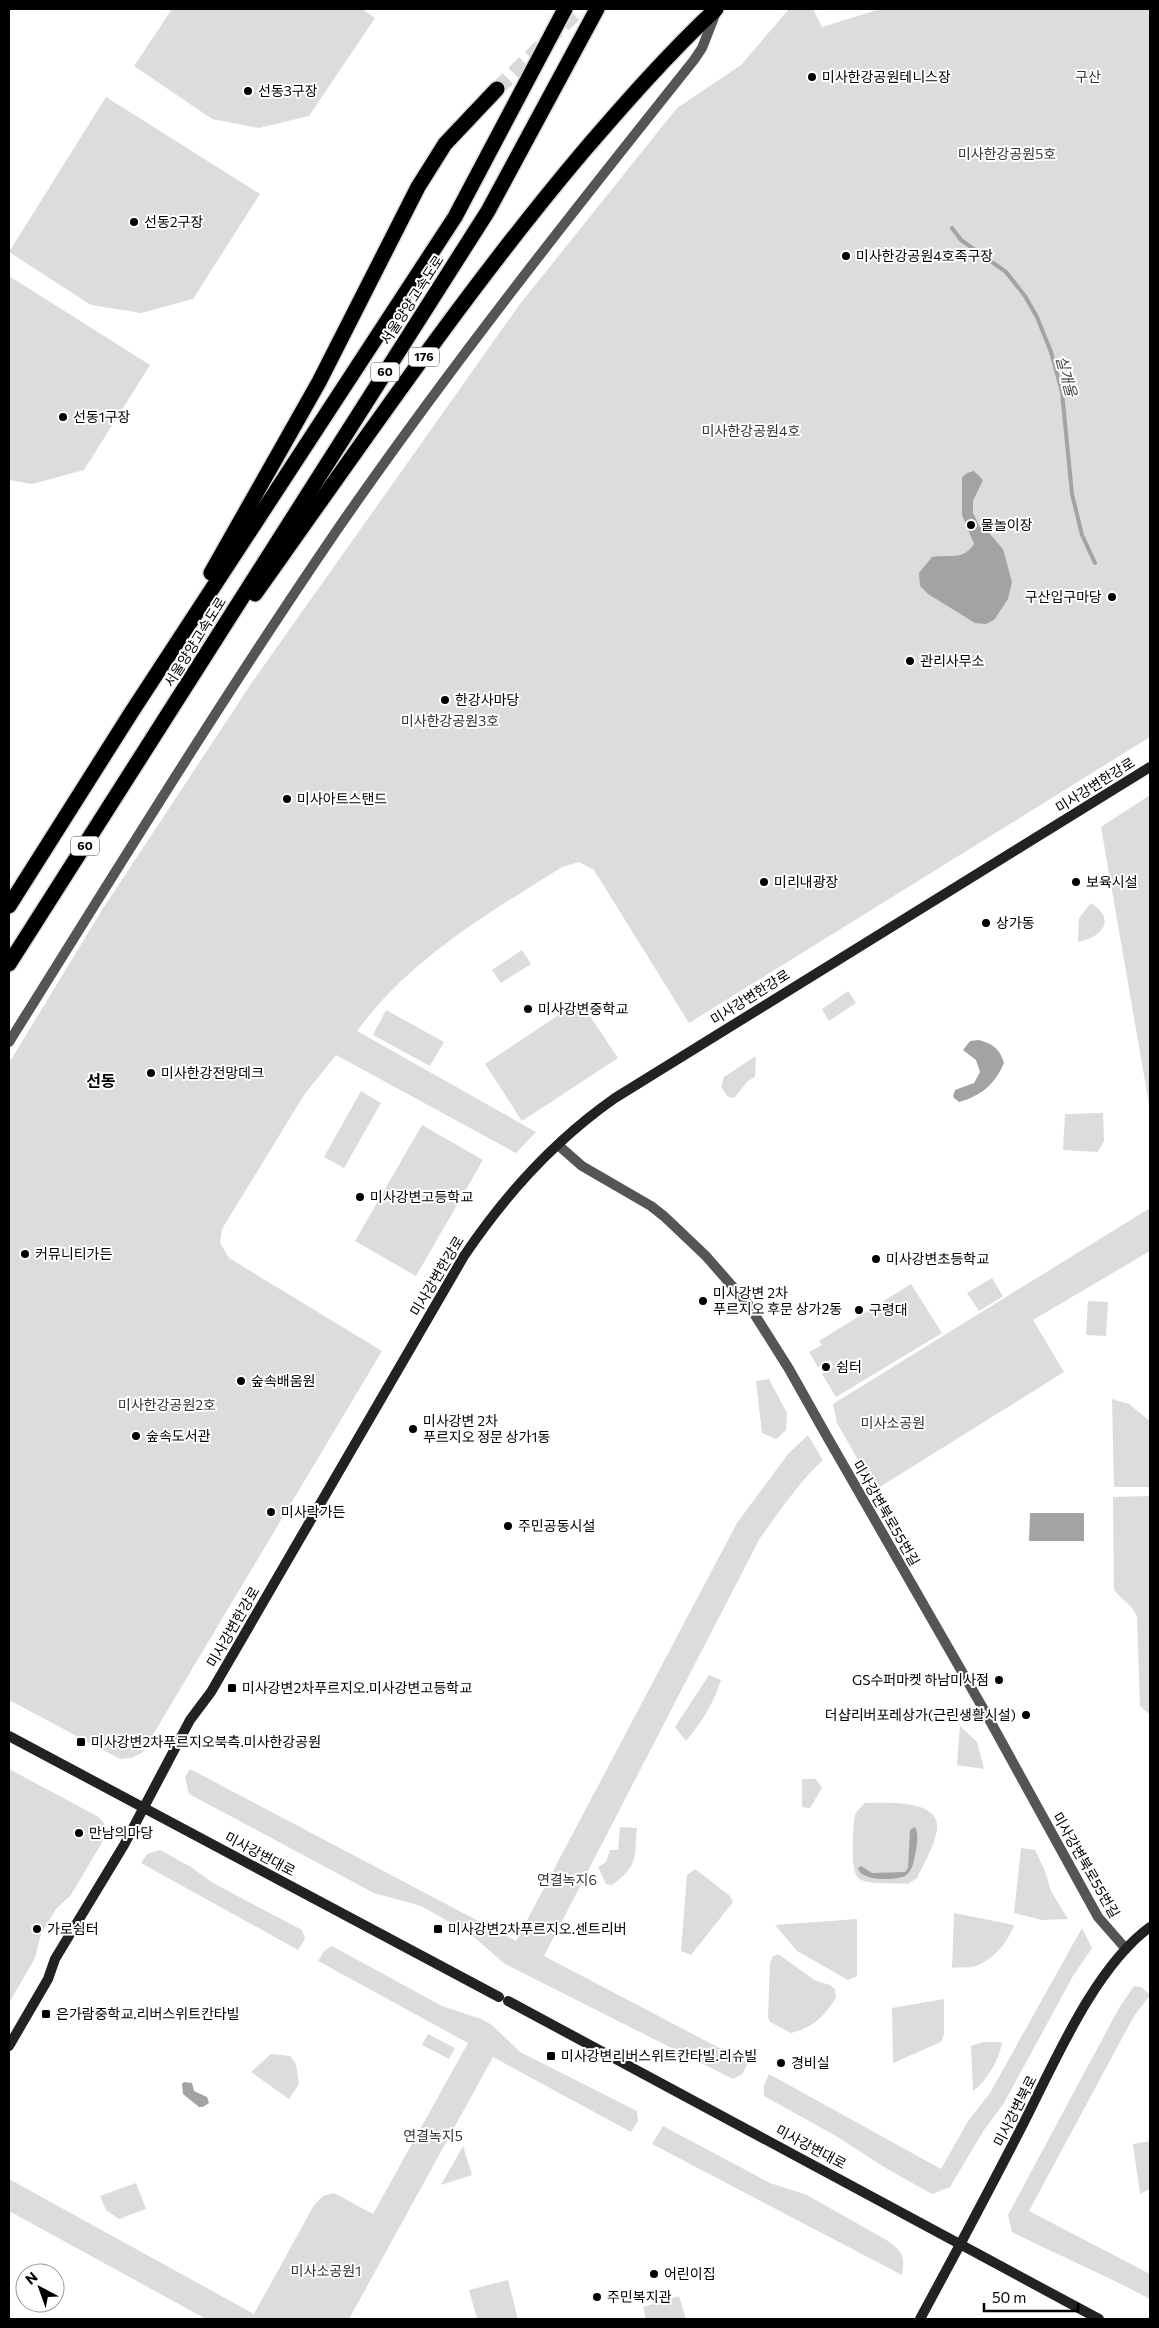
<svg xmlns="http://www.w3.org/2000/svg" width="1159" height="2328" font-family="Commissioner,'Noto Sans KR',sans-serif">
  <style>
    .green { fill: #dcdcdc }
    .water { fill: #a3a3a3 }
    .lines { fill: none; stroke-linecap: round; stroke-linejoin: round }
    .stream { stroke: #a3a3a3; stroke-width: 4 }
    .highway-tunnel { stroke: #d9d9d9; stroke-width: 15; stroke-dasharray: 15 8; stroke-linecap: butt }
    .highway-casing { stroke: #dbdbdb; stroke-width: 18 }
    .street { stroke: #555; stroke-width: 10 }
    .secondary { stroke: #222; stroke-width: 10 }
    .highway { stroke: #000; stroke-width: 15 }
    .poi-dot { fill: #000; stroke: #fff; stroke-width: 2 }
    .labels { text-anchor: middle; stroke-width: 4; stroke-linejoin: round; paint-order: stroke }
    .shield { fill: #fff; stroke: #4c4c4c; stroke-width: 1 }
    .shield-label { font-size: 12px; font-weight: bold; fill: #000 }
    .poi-label { font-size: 14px; fill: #000; stroke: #fff; text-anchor: start }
    .park-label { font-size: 14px; fill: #333; stroke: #fff }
    .street-label { font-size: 14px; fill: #000; stroke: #fff }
    .water-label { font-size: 15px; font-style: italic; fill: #444; stroke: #fff }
    .quarter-label { font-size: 16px; font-weight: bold; fill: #000; stroke: #fff }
  </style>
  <rect width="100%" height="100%" fill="#fff"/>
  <g class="green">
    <polygon points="172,9 362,9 375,18 309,116 259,128 212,119 134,66"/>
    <path d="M789,9H813L822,27L880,9H1150V737L689,1023L594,870L579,862L562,867C487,914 410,959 357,1031L536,1132L516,1153L336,1055L304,1095L222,1229L220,1243L229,1258L382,1351L142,1753L131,1758L120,1759L9,1700V1063L102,910L253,681L520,304L677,108L741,65Z"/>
    <polygon points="106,97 260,194 193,299 141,313 91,305 9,252"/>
    <polygon points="9,276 150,365 84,470 32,484 9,480"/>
    <polygon points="1150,795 1150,1110 1101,827"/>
    <path d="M1091,903C1117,920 1102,937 1078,942L1079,918Z"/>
    <polygon points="522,950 531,964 501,983 492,970"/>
    <polygon points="848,991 856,1003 829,1021 822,1009"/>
    <polygon points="580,1001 618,1058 522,1121 485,1064"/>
    <polygon points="386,1010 444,1042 430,1066 373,1035"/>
    <polygon points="756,1056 755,1077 748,1081 734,1098 728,1097 721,1087 724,1077"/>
    <polygon points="361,1091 381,1103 344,1168 324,1157"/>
    <polygon points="1103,1113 1104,1141 1098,1152 1063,1150 1065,1114"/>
    <polygon points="422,1125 483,1160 416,1276 355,1241"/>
    <polygon points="1150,1208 1150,1251 1033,1320 1064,1372 875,1490 837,1423 833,1404"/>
    <polygon points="992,1278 1003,1296 979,1311 967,1293"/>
    <polygon points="911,1284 942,1333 836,1397 822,1374 834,1367 830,1360 818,1367 809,1352 822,1345 819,1341"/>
    <polygon points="1088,1301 1108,1302 1106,1336 1086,1335"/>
    <polygon points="769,1379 787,1413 786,1430 776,1439 762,1433 756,1381"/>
    <polygon points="1112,1399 1129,1404 1150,1421 1150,1487 1114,1487"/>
    <path d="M808,1435L823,1460C798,1483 780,1511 760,1538L544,1956L748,2063L742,2074L733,2079L505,1964L469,1933L421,1906L374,1893L189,1794L185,1777L190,1769L516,1941L737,1523L788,1454Z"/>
    <path d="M1150,1496V1715L1140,1706L1137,1617C1132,1603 1121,1601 1114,1589L1113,1497Z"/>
    <path d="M709,1675L721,1680C713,1704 702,1722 686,1741L675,1727Z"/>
    <polygon points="960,1726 977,1742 984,1769 957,1765"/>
    <path d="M9,1769L97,1816C106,1823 107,1829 104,1839L71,1895L56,1909L41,1934L35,1958L9,2003Z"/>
    <polygon points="802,1779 816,1779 822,1788 810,1808 802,1807"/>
    <path d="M865,1803C884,1803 934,1799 937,1824C939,1838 923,1865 917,1878L908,1884C897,1883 865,1885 858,1878C850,1870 853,1826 855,1815C857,1810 861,1807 865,1803Z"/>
    <path d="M620,1827L637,1828C634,1859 639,1865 612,1885L606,1884L598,1867L606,1862L610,1850H618Z"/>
    <polygon points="1021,1848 1035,1850 1045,1871 1051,1891 1068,1919 1042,1920 1014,1913"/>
    <polygon points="160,1850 191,1867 213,1883 302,1930 305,1939 298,1950 141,1863 147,1854"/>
    <polygon points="695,1869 730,1896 733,1902 691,1955 681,1951 687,1875"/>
    <path d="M954,1913L1014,1925C1009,1941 993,1960 976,1966C969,1968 959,1967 952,1968Z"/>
    <polygon points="857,1919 857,1976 848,1980 797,1951 775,1925"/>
    <polygon points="1082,1928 1092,1948 1073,1976 1004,2103 984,2130 950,2187 932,2194 889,2170 836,2136 764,2096 764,2085 769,2074 941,2169 968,2121 990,2093"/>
    <polygon points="332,1946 442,2006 481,2019 492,2025 520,2052 637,2111 638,2121 631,2132 493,2057 349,2319 206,2319 9,2211 9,2179 254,2314 314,2205 323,2196 334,2193 373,2214 468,2043 318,1961 324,1951"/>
    <path d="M778,1954L816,1981L830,1985L835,1989L836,1998C824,2016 813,2028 791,2033L770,2022L768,2018L770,1963L773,1956Z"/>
    <path d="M1134,1986L1141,1987L1150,1995L1134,2016L1029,2211L1150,2274V2299C1105,2275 1058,2255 1012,2232L1008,2215L1119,2008Z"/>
    <polygon points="944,1999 944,2034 941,2042 893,2063 892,2008"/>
    <polygon points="428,2034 455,2048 449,2059 422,2045"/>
    <path d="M983,2042H1002C1000,2058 987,2081 973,2091L971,2046Z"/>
    <polygon points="271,2054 290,2056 296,2064 299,2084 289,2099 251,2072"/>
    <path d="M663,2126L770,2183L807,2195L888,2241C903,2252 905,2257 902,2275L652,2144Z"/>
    <polygon points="1150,2141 1150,2189 1140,2194 1133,2144"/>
    <polygon points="463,2146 472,2175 441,2185"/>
    <polygon points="136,2183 146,2209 119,2219 106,2210 100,2196"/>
    <polygon points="508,2280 518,2319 477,2319 469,2290"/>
    <polygon points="679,2296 686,2319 646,2319 643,2307"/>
  </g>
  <g class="water">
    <path d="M974,471L983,480L973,501V513L980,527L989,533L1003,549L1012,582L1008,599L994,620L986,624L975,623L928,594L920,586L919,573L932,557C949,554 963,561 974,544L962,515V477L967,473Z"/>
    <path d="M979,1040C993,1044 1000,1049 1004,1063C995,1084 981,1096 959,1102L953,1097L955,1090L974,1083L980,1072L976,1060L963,1050L970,1041Z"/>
    <polygon points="1030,1513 1084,1513 1084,1541 1029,1541"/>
    <path d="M915,1827C919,1835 917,1842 916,1851C914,1859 913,1871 905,1876C895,1881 860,1881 858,1868L861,1866L872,1873L905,1872L908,1868L910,1830Z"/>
    <polygon points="184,2082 192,2083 194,2091 207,2097 209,2103 203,2107 199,2107 183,2094 182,2084"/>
  </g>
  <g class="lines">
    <polyline class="stream" points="952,228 961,240 1006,272 1025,296 1037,317 1051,352 1062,392 1072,494 1082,535 1095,563"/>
    <polyline class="highway-tunnel" points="497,89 580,9"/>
    <defs>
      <g id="highway">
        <polyline points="211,573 319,382 418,187 445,144 497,89"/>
        <path d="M255,594C361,445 464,293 582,153C625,103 668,54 716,9"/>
        <polyline points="9,906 131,713 455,217 565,9"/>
        <polyline points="9,964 488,211 597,9"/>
      </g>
    </defs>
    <use href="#highway" class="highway-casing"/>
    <g class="street">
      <path d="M9,1042C116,871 223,697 337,530C449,368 571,214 694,60L702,48L717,10"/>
      <polyline points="558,1145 582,1166 651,1206 665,1217 705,1255 748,1304 789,1369 825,1433 984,1710 1098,1917 1126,1949"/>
    </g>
    <g class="secondary">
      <polyline points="9,1736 499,1997"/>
      <polyline points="508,2001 1099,2319"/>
      <path d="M9,2046L48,1979L55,1959L124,1845L190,1720L211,1692L464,1256C505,1195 555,1140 615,1098L1150,767"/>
      <path d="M920,2319C953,2258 986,2196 1018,2134C1051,2071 1092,1969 1150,1927"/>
    </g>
    <use href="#highway" class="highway"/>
  </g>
  <g class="poi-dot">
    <circle cx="812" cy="77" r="5"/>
    <circle cx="248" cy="91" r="5"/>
    <circle cx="134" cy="222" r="5"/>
    <circle cx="846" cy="256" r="5"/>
    <circle cx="63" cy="417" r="5"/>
    <circle cx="971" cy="525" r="5"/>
    <circle cx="1112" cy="597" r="5"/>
    <circle cx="910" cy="661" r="5"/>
    <circle cx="445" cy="700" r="5"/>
    <circle cx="287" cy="799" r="5"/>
    <circle cx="764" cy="882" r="5"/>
    <circle cx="1076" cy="882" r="5"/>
    <circle cx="986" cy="923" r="5"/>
    <circle cx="528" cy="1009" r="5"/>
    <circle cx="151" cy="1073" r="5"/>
    <circle cx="360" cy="1197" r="5"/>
    <circle cx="25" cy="1254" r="5"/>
    <circle cx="876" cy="1259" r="5"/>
    <circle cx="703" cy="1301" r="5"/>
    <circle cx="859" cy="1310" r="5"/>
    <circle cx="826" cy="1367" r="5"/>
    <circle cx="241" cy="1381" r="5"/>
    <circle cx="413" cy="1429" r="5"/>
    <circle cx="136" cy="1436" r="5"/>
    <circle cx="271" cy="1512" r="5"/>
    <circle cx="508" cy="1526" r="5"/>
    <circle cx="999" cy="1680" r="5"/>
    <rect x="227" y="1683" width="10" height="10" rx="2.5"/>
    <circle cx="1026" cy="1715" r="5"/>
    <rect x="76" y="1737" width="10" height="10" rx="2.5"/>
    <circle cx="79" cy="1833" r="5"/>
    <circle cx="37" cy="1929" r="5"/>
    <rect x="433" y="1924" width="10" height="10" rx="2.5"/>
    <rect x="41" y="2009" width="10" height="10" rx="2.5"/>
    <rect x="546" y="2051" width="10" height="10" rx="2.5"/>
    <circle cx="781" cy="2063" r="5"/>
    <circle cx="654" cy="2274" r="5"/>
    <circle cx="597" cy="2297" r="5"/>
  </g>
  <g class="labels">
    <g class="shield">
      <rect x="409" y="347.5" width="30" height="19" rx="4"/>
      <rect x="371" y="362.5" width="28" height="19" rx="4"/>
      <rect x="71" y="836.5" width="28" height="19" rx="4"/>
    </g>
    <g class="shield-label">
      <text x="424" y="361">176</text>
      <text x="385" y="376">60</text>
      <text x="85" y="850">60</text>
    </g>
    <g class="poi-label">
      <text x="822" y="82">미사한강공원테니스장</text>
      <text x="258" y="96">선동3구장</text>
      <text x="144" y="227">선동2구장</text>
      <text x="856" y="261">미사한강공원4호족구장</text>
      <text x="73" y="422">선동1구장</text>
      <text x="981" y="530">물놀이장</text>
      <text x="1102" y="602" text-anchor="end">구산입구마당</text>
      <text x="920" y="666">관리사무소</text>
      <text x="455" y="705">한강사마당</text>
      <text x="297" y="804">미사아트스탠드</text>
      <text x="774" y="887">미리내광장</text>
      <text x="1086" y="887">보육시설</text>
      <text x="996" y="928">상가동</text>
      <text x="538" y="1014">미사강변중학교</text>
      <text x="161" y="1078">미사한강전망데크</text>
      <text x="370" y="1202">미사강변고등학교</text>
      <text x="35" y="1259">커뮤니티가든</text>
      <text x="886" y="1264">미사강변초등학교</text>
      <text x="713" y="1298">미사강변 2차<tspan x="713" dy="16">푸르지오 후문 상가2동</tspan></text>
      <text x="869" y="1315">구령대</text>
      <text x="836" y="1372">쉼터</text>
      <text x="251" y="1386">숲속배움원</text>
      <text x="423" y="1426">미사강변 2차<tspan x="423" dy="16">푸르지오 정문 상가1동</tspan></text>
      <text x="146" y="1441">숲속도서관</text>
      <text x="281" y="1517">미사락가든</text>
      <text x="518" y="1531">주민공동시설</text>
      <text x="989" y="1685" text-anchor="end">GS수퍼마켓 하남미사점</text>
      <text x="242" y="1693">미사강변2차푸르지오.미사강변고등학교</text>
      <text x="1016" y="1720" text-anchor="end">더샵리버포레상가(근린생활시설)</text>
      <text x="91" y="1747">미사강변2차푸르지오북측.미사한강공원</text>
      <text x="89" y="1838">만남의마당</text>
      <text x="47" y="1934">가로쉼터</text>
      <text x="448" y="1934">미사강변2차푸르지오.센트리버</text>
      <text x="56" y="2019">은가람중학교.리버스위트칸타빌</text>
      <text x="561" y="2061">미사강변리버스위트칸타빌.리슈빌</text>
      <text x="791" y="2068">경비실</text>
      <text x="664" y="2279">어린이집</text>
      <text x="607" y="2302">주민복지관</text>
    </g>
    <g class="park-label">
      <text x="1088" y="82">구산</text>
      <text x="1007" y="159">미사한강공원5호</text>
      <text x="751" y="436">미사한강공원4호</text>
      <text x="450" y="726">미사한강공원3호</text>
      <text x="167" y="1410">미사한강공원2호</text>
      <text x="893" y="1428">미사소공원</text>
      <text x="567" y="1885">연결녹지6</text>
      <text x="433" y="2141">연결녹지5</text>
      <text x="326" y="2276">미사소공원1</text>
    </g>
    <g class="street-label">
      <text transform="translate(412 300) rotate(-57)" y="5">서울양양고속도로</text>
      <text transform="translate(195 642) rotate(-58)" y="5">서울양양고속도로</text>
      <text transform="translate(1095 785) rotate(-32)" y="5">미사강변한강로</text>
      <text transform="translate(750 997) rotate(-32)" y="5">미사강변한강로</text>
      <text transform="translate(437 1276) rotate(-59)" y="5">미사강변한강로</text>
      <text transform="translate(886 1513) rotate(60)" y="5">미사강변북로55번길</text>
      <text transform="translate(233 1627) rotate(-60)" y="5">미사강변한강로</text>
      <text transform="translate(260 1854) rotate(28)" y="5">미사강변대로</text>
      <text transform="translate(1086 1865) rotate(60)" y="5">미사강변북로55번길</text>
      <text transform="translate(1015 2111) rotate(-63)" y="5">미사강변북로</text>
      <text transform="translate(811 2147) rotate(28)" y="5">미사강변대로</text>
    </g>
    <g class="water-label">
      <text transform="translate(1066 376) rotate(75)" y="5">실개울</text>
    </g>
    <g class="quarter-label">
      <text x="101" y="1087">선동</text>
    </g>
  </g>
  <rect width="1159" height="2328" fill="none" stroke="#000000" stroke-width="20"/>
  <g transform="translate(40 2288) rotate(319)"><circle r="24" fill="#ffffff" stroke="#999999"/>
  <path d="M0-4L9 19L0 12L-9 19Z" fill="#000000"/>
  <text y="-8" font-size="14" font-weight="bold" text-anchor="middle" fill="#000000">N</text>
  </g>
  <path d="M984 2303v8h94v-8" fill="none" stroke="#000000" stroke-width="2.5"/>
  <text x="992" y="2303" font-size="15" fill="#000000" stroke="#ffffff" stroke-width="4" paint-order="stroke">50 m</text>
</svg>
